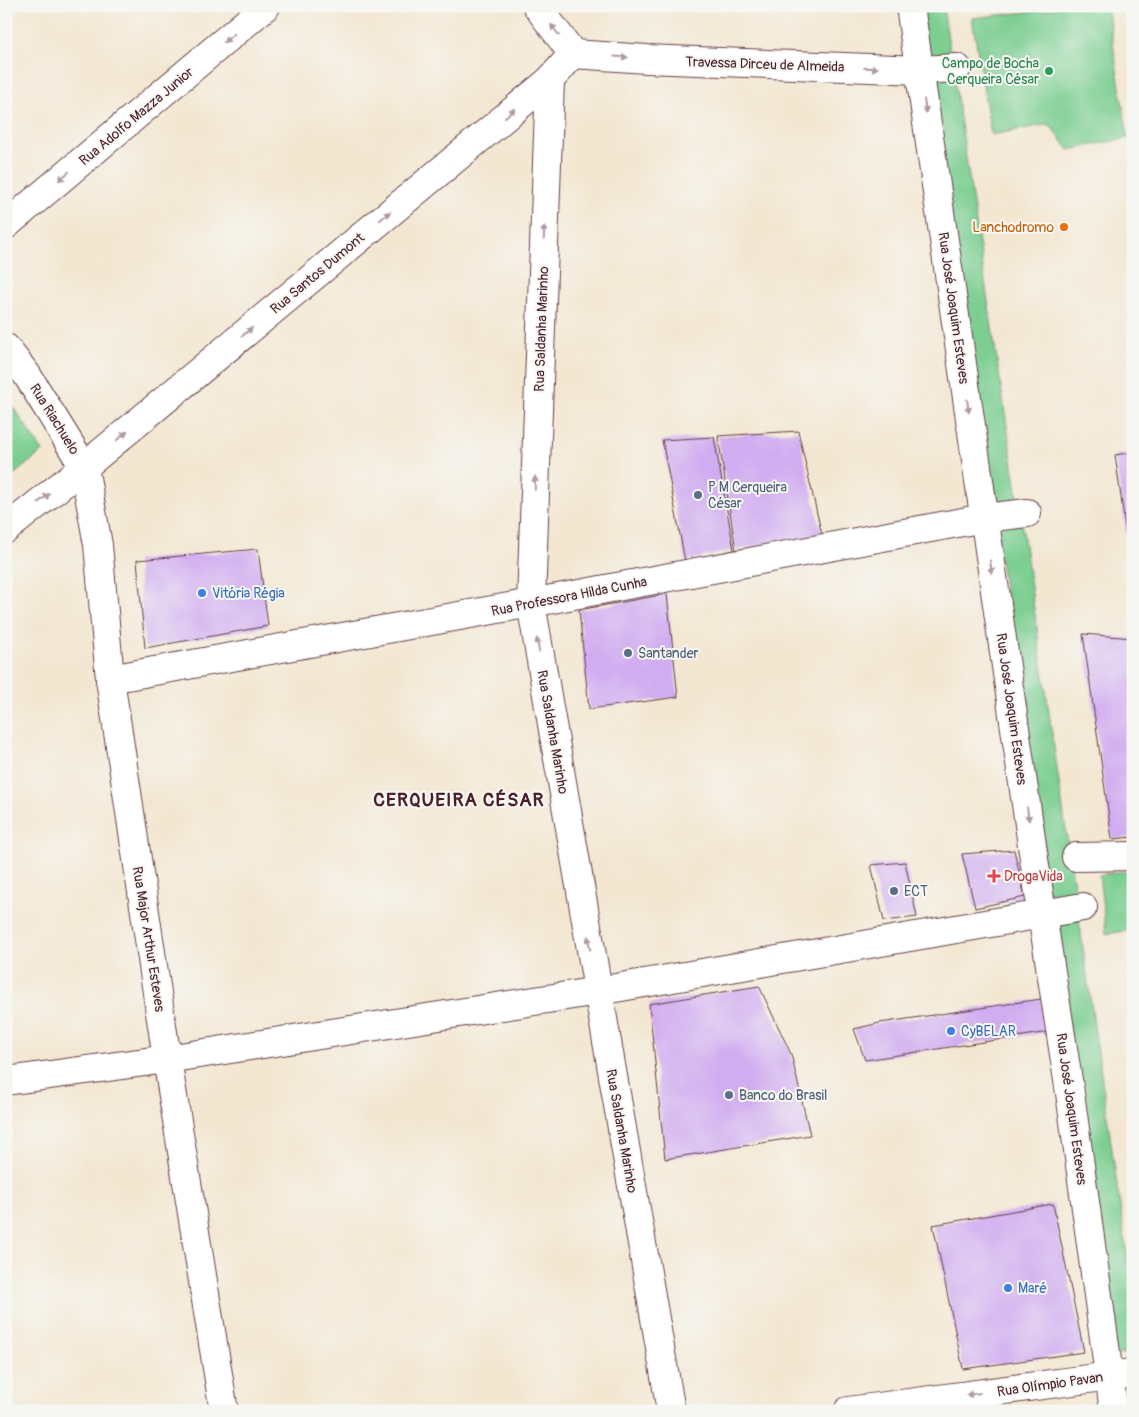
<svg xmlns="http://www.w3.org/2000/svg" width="1139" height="1417" font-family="Pangolin,sans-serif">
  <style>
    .green { fill: #7bce91; stroke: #62765e }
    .building { fill: #d0acf0 }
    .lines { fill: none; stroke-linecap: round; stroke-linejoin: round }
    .minor-casing { stroke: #633d44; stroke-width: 30 }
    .minor { stroke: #fff; stroke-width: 28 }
    .oneway { fill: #ae9aa0 }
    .leisure-dot { fill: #2e9e5b; stroke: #f6f6f2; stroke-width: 2 }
    .food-dot { fill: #e8710a; stroke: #f6f6f2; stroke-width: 2 }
    .service-dot { fill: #5c6f8a; stroke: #f6f6f2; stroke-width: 2 }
    .shop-dot { fill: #3f7fe0; stroke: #f6f6f2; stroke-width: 2 }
    .health-dot { fill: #e0444e; stroke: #f6f6f2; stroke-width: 2 }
    .labels { text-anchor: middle; stroke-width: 4; stroke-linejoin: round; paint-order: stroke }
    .leisure-label { font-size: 14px; fill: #27864d; stroke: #f6f6f2; text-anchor: end }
    .street-label { font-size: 14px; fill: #4a1f2b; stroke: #f6f6f2 }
    .food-label { font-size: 14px; fill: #c56008; stroke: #f6f6f2; text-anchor: end }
    .service-label { font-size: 14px; fill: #4e5e75; stroke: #f6f6f2; text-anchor: start }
    .shop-label { font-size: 14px; fill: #366cbe; stroke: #f6f6f2; text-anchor: start }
    .health-label { font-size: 14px; fill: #be3a42; stroke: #f6f6f2; text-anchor: start }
    .district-label { font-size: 19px; font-weight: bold; letter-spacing: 1px; fill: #4a1f2b; stroke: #f6f6f2 }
  </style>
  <rect width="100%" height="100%" fill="#f6f6f2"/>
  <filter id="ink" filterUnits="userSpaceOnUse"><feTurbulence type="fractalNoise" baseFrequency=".02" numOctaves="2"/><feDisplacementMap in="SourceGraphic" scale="10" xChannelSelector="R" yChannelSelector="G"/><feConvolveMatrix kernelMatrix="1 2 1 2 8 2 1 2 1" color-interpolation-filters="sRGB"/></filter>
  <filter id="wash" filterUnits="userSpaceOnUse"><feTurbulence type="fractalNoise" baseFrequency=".0096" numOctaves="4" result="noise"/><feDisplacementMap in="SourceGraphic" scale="20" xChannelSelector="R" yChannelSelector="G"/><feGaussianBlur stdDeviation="1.12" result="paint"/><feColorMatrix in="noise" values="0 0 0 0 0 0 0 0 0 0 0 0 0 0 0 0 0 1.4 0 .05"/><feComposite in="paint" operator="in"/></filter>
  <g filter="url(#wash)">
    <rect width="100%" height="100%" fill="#f3e7d2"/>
    <g class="green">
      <polygon points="919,6 943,6 1020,511 1133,1295 1133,1352 1116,1355"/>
      <polygon points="1064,6 1107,6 1128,138 1069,150 1049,124 991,135 972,18 1045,10"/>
      <polygon points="6,397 43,451 6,481"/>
      <polygon points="1133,870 1133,930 1106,934 1099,875"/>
    </g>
    <g id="blocks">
      <g class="building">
        <polygon points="798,431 822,535 736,550 718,436"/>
        <polygon points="714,437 734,550 685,561 662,440"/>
        <polygon points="1133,452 1133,575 1132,575 1115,455"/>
        <polygon points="258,549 268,626 145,648 137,560"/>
        <polygon points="667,594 678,697 589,709 579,610"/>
        <polygon points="1083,634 1133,638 1133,837 1112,839"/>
        <polygon points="1014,850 1025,897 975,908 962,854"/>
        <polygon points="905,862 917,917 884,921 871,865"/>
        <polygon points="759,986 791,1054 810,1135 665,1159 649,1004"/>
        <polygon points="1041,999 1049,1032 865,1060 854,1029 880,1023"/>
        <polygon points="1053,1204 1084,1352 963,1369 933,1225"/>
      </g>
    </g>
  </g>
  <g filter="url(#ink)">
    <use href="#blocks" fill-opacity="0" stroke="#633d44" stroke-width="1"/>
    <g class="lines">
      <defs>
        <g id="minor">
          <polyline points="537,6 573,54"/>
          <polyline points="910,6 1042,914 1070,1093 1114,1411"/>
          <polyline points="573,54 647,59 920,70 957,68"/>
          <polyline points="550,80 531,603 671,1411"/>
          <polyline points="6,225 266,6"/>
          <polyline points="6,348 27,375 84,467 98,545 110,679 167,1059 224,1411"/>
          <polyline points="6,529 84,467 550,80 573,54"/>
          <polyline points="110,679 531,603 984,518 1027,513"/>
          <polyline points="1076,857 1133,856"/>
          <polyline points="6,1081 167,1059 598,991 1083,907"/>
          <polyline points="848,1411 1133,1373"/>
        </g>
      </defs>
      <use href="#minor" class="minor-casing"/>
      <use href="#minor" class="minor"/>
    </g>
    <defs><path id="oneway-solid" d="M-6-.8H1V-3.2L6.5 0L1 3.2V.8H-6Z" transform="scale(1.25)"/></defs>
    <g class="oneway">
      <use href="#oneway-solid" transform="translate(555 30) rotate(-127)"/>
      <use href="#oneway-solid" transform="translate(229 38) rotate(140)"/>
      <use href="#oneway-solid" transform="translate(621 57) rotate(4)"/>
      <use href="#oneway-solid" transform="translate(871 68) rotate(2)"/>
      <use href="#oneway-solid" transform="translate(925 106) rotate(82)"/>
      <use href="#oneway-solid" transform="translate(510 113) rotate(-40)"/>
      <use href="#oneway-solid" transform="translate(64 176) rotate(140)"/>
      <use href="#oneway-solid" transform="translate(385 216) rotate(-40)"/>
      <use href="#oneway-solid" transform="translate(544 233) rotate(-88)"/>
      <use href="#oneway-solid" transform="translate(247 332) rotate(-40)"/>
      <use href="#oneway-solid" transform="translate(968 406) rotate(82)"/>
      <use href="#oneway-solid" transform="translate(122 436) rotate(-40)"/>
      <use href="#oneway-solid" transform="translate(535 483) rotate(-88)"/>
      <use href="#oneway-solid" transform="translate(44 498) rotate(-38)"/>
      <use href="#oneway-solid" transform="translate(991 567) rotate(82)"/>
      <use href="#oneway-solid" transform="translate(538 645) rotate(-100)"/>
      <use href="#oneway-solid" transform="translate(1028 814) rotate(82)"/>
      <use href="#oneway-solid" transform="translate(589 943) rotate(-100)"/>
      <use href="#oneway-solid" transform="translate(973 1394) rotate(172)"/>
    </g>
  </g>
  <circle class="leisure-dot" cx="1049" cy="71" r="5"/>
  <circle class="food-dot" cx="1064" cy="227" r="5"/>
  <g class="service-dot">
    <circle cx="698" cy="495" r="5"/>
    <circle cx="628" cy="653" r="5"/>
    <circle cx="894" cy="891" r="5"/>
    <circle cx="729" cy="1095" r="5"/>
  </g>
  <g class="shop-dot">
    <circle cx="202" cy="593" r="5"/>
    <circle cx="951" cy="1031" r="5"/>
    <circle cx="1008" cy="1288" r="5"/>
  </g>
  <path class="health-dot" d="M991.5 868.5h5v5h5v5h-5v5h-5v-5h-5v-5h5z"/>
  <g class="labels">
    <g class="leisure-label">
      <text x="1039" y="68">Campo de Bocha<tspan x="1039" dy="16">Cerqueira César</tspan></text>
    </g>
    <g class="street-label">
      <text transform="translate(765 64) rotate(2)" y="5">Travessa Dirceu de Almeida</text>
      <text transform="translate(136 116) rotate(-40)" y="5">Rua Adolfo Mazza Junior</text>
      <text transform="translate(317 273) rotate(-40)" y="5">Rua Santos Dumont</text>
      <text transform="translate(954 308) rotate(82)" y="5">Rua José Joaquim Esteves</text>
      <text transform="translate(541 329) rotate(-88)" y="5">Rua Saldanha Marinho</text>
      <text transform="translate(55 419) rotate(58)" y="5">Rua Riachuelo</text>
      <text transform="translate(569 596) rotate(-11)" y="5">Rua Professora Hilda Cunha</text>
      <text transform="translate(1012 709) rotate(82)" y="5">Rua José Joaquim Esteves</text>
      <text transform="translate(553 732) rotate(80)" y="5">Rua Saldanha Marinho</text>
      <text transform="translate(149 939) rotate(81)" y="5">Rua Major Arthur Esteves</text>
      <text transform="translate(1072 1109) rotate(82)" y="5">Rua José Joaquim Esteves</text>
      <text transform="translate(622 1131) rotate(80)" y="5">Rua Saldanha Marinho</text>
      <text transform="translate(1050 1384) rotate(-8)" y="5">Rua Olímpio Pavan</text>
    </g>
    <g class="food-label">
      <text x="1054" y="232">Lanchodromo</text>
    </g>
    <g class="service-label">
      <text x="708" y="492">P M Cerqueira<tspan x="708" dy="16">César</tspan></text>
      <text x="638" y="658">Santander</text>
      <text x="904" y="896">ECT</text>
      <text x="739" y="1100">Banco do Brasil</text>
    </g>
    <g class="shop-label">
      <text x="212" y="598">Vitória Régia</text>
      <text x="961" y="1036">CyBELAR</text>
      <text x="1018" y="1293">Maré</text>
    </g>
    <g class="health-label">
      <text x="1004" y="881">DrogaVida</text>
    </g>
    <g class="district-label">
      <text x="459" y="806">CERQUEIRA CÉSAR</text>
    </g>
  </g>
  <rect width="1139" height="1417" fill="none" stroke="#f6f6f2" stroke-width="25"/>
</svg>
